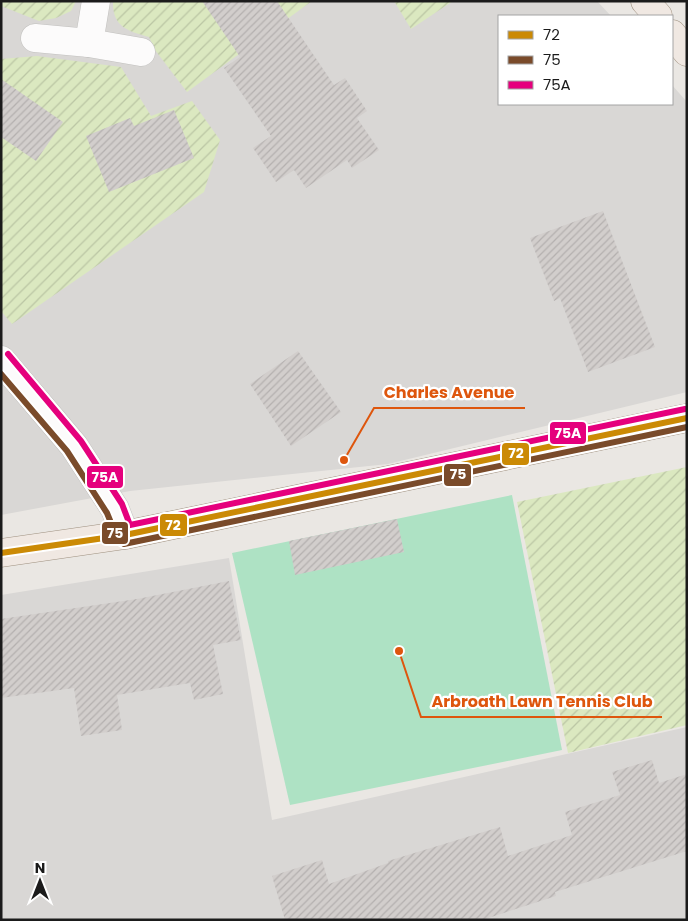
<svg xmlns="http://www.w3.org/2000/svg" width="688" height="921" font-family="Poppins,sans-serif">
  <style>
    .residential { fill: #d9d7d5 }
    .garden { fill: url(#garden-furrows) }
    .pitch { fill: #aee2c4 }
    .building { fill: url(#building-hatch) }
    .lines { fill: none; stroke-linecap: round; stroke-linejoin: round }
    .minor-casing { stroke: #c2c1bf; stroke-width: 29 }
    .major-casing { stroke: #9f9180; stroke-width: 29 }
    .minor { stroke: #fcfbfb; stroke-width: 28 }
    .major { stroke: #f0e8e2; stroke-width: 28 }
    .bus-1-casing { stroke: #fff; stroke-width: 10 }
    .bus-2-casing { stroke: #fff; stroke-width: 10 }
    .bus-3-casing { stroke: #fff; stroke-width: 10 }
    .bus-1 { stroke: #cb8a05; stroke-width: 6 }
    .bus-2 { stroke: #7a4b2a; stroke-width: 6 }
    .bus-3 { stroke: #e5007d; stroke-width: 6 }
    .leader { fill: none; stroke: #de560d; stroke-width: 2 }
    .callout-dot { fill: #de560d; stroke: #fff; stroke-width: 2 }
    .callout-label { font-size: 16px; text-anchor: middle; font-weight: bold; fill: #de560d; stroke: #fff; stroke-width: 4.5; stroke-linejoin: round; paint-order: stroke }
    .line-badge { stroke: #fff; stroke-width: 2 }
    .badge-label { font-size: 14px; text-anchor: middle; font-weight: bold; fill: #fff }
  </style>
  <defs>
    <pattern id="garden-furrows" width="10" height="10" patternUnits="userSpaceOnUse" patternTransform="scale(1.25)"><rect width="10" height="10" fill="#dbe8c0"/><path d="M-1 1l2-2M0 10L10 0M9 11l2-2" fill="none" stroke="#bbc6a4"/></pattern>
    <pattern id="building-hatch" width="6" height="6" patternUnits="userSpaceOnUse" patternTransform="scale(1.25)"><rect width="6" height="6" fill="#d2cecc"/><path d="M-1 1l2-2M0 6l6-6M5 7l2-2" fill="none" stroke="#b4b0af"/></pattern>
  </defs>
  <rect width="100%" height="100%" fill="#eae7e3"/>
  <g class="residential">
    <polygon points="1,1 597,1 611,16 499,16 499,104 672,104 672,85 687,102 687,392 388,464 130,491 1,515"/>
    <polygon points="229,558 272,820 687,727 687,920 1,920 1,595"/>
  </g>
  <g class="garden">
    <polygon points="1,1 76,1 71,11 56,18 39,21 1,6"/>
    <path d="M113,1H312L187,92L155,50L149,37C128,31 112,27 113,1Z"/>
    <polygon points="394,1 453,1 411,29"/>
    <polygon points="37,56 121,67 151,116 192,101 220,140 204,192 12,324 1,311 1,59"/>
    <polygon points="687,467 687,725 568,753 517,502"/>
  </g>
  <polygon class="pitch" points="512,495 562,750 290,805 232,553"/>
  <g class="building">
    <polygon points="202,1 277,1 334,85 345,78 367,111 357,118 379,150 352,168 347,160 306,188 294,170 276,182 253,148 271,136 224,68 240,57"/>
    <polygon points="1,79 63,122 36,161 1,137"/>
    <polygon points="174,110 194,158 109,192 86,136 130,118 134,126"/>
    <polygon points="603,211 655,347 588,372 560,298 554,301 530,238"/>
    <polygon points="298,351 341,412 291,446 250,384"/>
    <polygon points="397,519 404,552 295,575 289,541"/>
    <polygon points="229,581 241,640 213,645 223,694 194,700 190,683 117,695 122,730 81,736 74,688 1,698 1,619 137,599"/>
    <polygon points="652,760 659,783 687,774 687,851 555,892 556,896 482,920 285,920 272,876 322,860 329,884 388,863 388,861 500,827 508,856 572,835 565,812 620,795 612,772"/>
  </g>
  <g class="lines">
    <defs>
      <g id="minor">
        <polyline points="35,38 89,43 141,52"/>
        <polyline points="89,43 96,1"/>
        <polyline points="1,360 74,446 115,509 125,535"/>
      </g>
      <g id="major">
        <polyline points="645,1 658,16"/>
        <polyline points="672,34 687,52"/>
        <polyline points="1,553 125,535 687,418"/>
      </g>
    </defs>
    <use href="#minor" class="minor-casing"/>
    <use href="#major" class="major-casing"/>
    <use href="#minor" class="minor"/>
    <use href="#major" class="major"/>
    <defs>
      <polyline id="bus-1" points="1,553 125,535 687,418"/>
      <polyline id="bus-2" points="1,374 67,451 107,513 118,540 124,544 687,427"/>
      <polyline id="bus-3" points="8,354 81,441 122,504 130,525 685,409"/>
    </defs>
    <use href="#bus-1" class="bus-1-casing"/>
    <use href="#bus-2" class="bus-2-casing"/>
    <use href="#bus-3" class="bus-3-casing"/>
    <use href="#bus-1" class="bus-1"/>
    <use href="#bus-2" class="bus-2"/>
    <use href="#bus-3" class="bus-3"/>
  </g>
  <path class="leader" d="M344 460L374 408H525M399 651L421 717H662"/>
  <g class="callout-dot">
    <circle cx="344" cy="460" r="5"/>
    <circle cx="399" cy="651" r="5"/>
  </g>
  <g class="callout-label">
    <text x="449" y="398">Charles Avenue</text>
    <text x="542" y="707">Arbroath Lawn Tennis Club</text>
  </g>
  <g class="line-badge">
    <rect x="549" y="421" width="38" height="24" rx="5" fill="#e5007d"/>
    <rect x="501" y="442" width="29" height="24" rx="5" fill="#cb8a05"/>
    <rect x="443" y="463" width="29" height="24" rx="5" fill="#7a4b2a"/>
    <rect x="86" y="465" width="38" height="24" rx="5" fill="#e5007d"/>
    <rect x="159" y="513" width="29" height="24" rx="5" fill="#cb8a05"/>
    <rect x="101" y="521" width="28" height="24" rx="5" fill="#7a4b2a"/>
  </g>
  <g class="badge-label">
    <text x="568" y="438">75A</text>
    <text x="516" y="458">72</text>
    <text x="458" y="479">75</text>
    <text x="105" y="482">75A</text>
    <text x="173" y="530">72</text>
    <text x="115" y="538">75</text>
  </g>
  <rect width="688" height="921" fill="none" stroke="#1b1b1b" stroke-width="5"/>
  <rect x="498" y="15" width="175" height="90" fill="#ffffff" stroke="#a4a4a4"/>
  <rect x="508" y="31" width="25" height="8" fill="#cb8a05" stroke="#a4a4a4"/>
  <text x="543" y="40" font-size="15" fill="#1b1b1b">72</text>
  <rect x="508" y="56" width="25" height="8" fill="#7a4b2a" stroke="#a4a4a4"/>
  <text x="543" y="65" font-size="15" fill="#1b1b1b">75</text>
  <rect x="508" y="81" width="25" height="8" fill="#e5007d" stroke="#a4a4a4"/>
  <text x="543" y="90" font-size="15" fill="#1b1b1b">75A</text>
  <g transform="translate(40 881)" stroke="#ffffff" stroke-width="4" paint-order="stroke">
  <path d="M0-4L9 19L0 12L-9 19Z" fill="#1b1b1b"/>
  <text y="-8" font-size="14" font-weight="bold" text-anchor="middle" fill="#1b1b1b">N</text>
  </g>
</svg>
